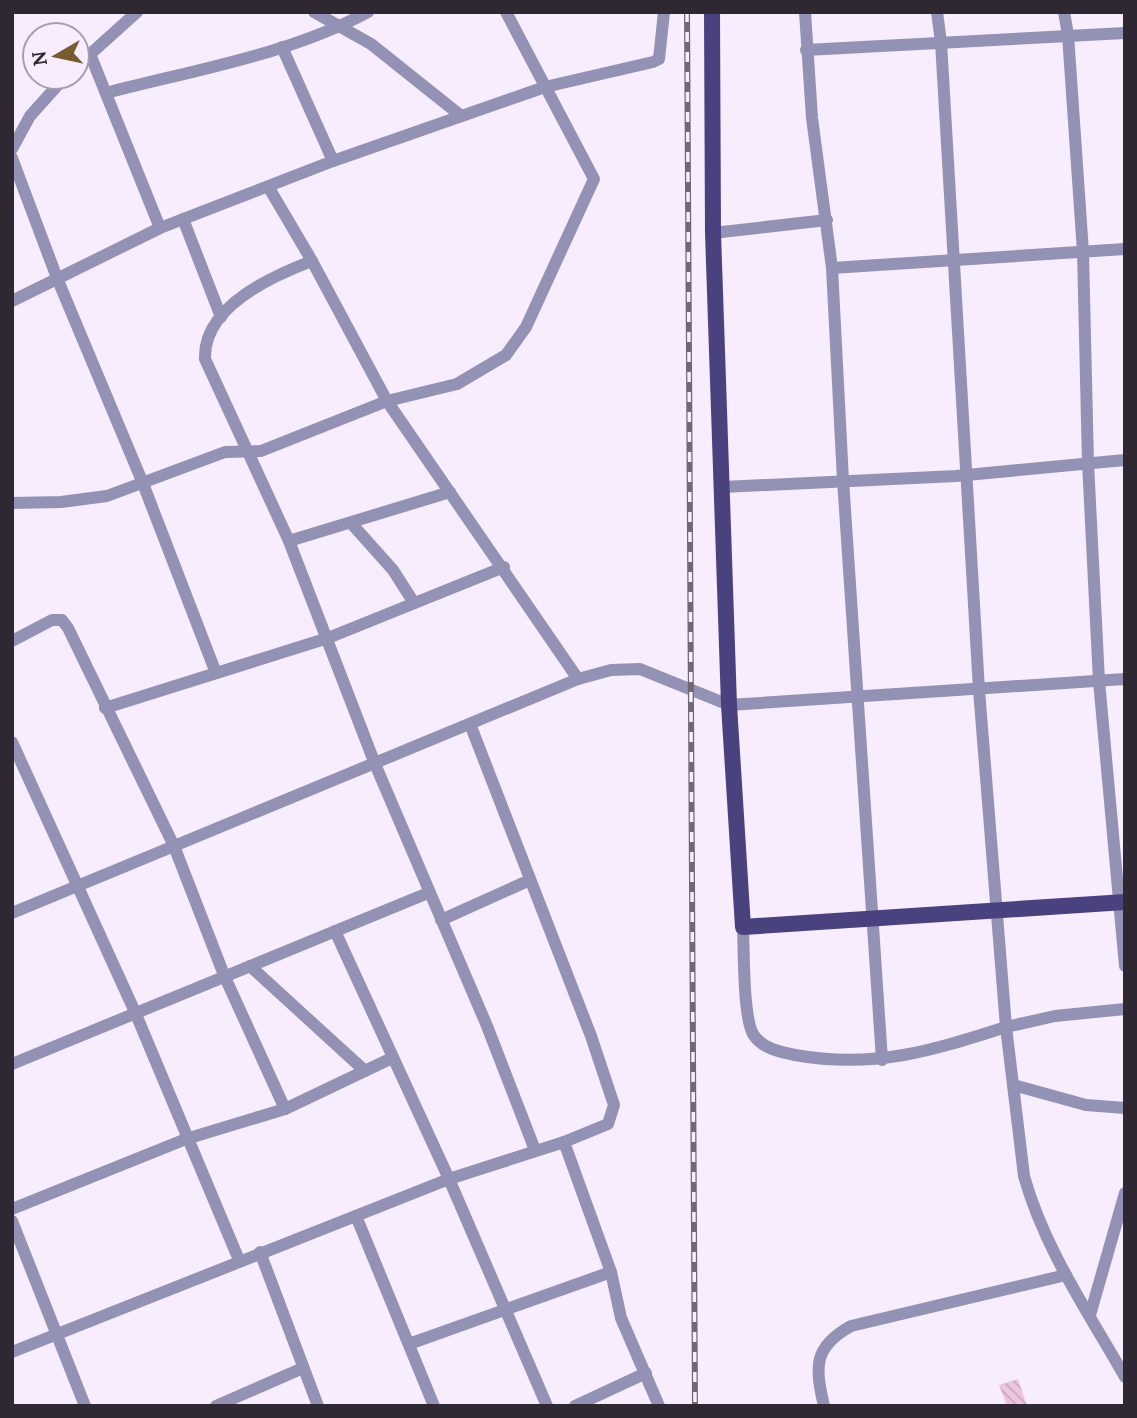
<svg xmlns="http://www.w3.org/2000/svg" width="1137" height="1418" font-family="Lora,serif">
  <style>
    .building { fill: url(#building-back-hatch) }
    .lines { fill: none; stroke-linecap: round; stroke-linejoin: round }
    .minor { stroke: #9392b5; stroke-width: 12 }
    .major { stroke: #4a427f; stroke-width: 16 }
    .rail-casing { stroke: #706875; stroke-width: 6 }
    .rail { stroke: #f7edfe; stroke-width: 3.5; stroke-dasharray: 10; stroke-linecap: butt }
  </style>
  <defs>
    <pattern id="building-back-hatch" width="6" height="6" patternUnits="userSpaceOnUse" patternTransform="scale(1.75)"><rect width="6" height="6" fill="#ecc5e0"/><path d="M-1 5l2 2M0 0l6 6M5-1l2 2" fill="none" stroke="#cba9c1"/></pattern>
  </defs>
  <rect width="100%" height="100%" fill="#f7edfe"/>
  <polygon class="building" points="1018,1379 1027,1406 1007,1406 999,1385"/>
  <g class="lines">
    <g class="minor">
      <polyline points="314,12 371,44 460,115"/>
      <polyline points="805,12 812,118 832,268 843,480 882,1060"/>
      <polyline points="937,12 941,42 979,690 1006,1027 1055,1016 1125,1009"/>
      <polyline points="1064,12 1068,35 1083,252 1088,463 1099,681 1125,966"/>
      <polyline points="282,47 333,161"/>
      <polyline points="806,50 1125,33"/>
      <polyline points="90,54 160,228"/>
      <polyline points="77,66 137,12"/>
      <path d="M106,93C193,70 288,55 368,12"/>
      <polyline points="12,149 30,116 65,77"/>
      <polyline points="12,158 57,278 142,481 216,673"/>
      <polyline points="269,188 312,261 387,401 578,679"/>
      <polyline points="183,219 221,317"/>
      <polyline points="713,233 827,220"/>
      <path d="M312,261C272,276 203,307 205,359L289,541L375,764L487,1026L535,1150"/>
      <polyline points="832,268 1125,249"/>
      <polyline points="12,301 160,228 333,161 545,87 653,62 659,59 664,12"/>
      <polyline points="723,487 956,476 1125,460"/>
      <polyline points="12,503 61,502 107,496 225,452 261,451 387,401 457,384 506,355 526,327 594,179 506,12"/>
      <polyline points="351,523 393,570 414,603"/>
      <polyline points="289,541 450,492"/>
      <polyline points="12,641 52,620 62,620 68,628 174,846 224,975 285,1109"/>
      <polyline points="105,708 328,638 504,567"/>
      <polyline points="12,742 135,1012 239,1260"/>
      <polyline points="12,913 578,679 611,670 640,669 729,705 1125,679"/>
      <polyline points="441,920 530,880"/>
      <path d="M743,927C744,950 743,1016 753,1034C761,1048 780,1052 795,1055C874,1069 931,1051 1006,1027L1024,1176C1044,1248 1088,1312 1125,1377"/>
      <polyline points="335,931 449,1179 547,1406"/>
      <polyline points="250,966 365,1071"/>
      <polyline points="12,1064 428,893"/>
      <polyline points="1013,1085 1086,1105 1125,1108"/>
      <polyline points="564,1142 611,1272 621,1318 659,1406"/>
      <polyline points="12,1209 186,1139 285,1109 392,1058"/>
      <polyline points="356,1216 434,1406"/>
      <polyline points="12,1221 85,1406"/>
      <polyline points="260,1252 318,1406"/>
      <polyline points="1090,1315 1125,1193"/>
      <polyline points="409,1344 611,1272"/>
      <polyline points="12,1352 449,1179 564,1142 608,1124 614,1105 591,1036 470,724"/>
      <polyline points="216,1406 303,1368"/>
      <polyline points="575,1406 646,1373"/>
      <path d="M824,1406C815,1367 813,1347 851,1326L1066,1275"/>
    </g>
    <polyline class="major" points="712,12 713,233 729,705 743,927 1125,902"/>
    <defs>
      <polyline id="rail" points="687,12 695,1406"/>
    </defs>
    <use href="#rail" class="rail-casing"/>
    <use href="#rail" class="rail"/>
  </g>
  <rect width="1137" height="1418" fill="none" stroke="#2f2833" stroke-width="28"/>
  <g transform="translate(56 56) rotate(261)"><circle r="33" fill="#f7edfe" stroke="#a79ead" stroke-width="2"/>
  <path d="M0-5L12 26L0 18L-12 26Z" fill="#765c2e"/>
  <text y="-10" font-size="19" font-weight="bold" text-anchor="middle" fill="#2f2833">N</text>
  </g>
</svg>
